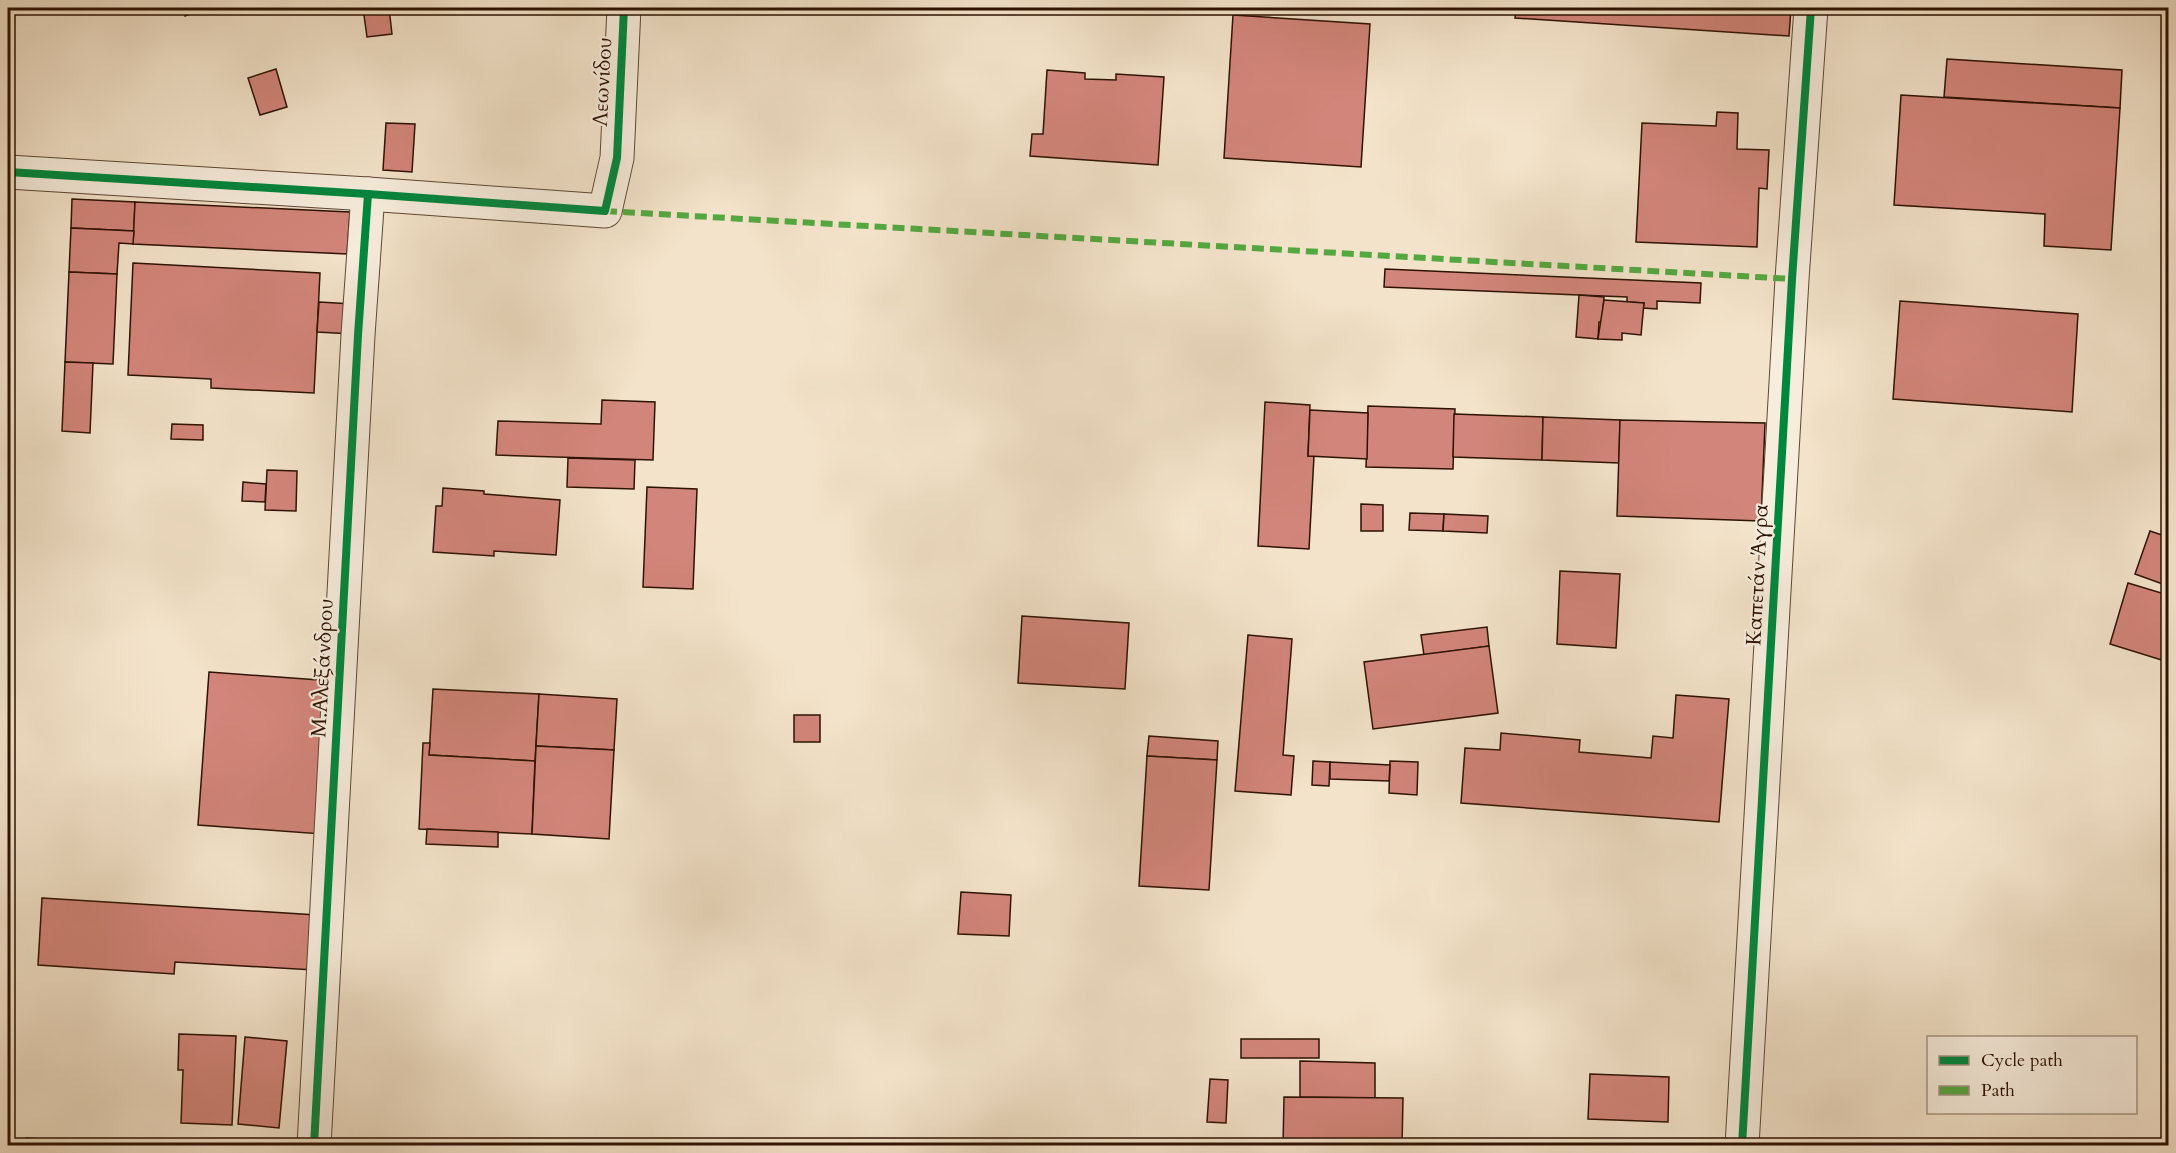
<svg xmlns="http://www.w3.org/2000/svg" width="2176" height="1153" font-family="Cardo,serif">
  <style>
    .building { fill: #d2857a; stroke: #2d1202; stroke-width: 1.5 }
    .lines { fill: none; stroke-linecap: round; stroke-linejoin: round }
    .street-casing { stroke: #5e4634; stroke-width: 35 }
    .street { stroke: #f7eddd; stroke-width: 33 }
    .quiet { stroke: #54a840; stroke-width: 6; stroke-dasharray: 12 6; stroke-linecap: butt }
    .cycleway-casing { stroke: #f7eddd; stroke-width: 11 }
    .cycleway { stroke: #00873e; stroke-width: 8 }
    .labels { text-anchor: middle; stroke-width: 4.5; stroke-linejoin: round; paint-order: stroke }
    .street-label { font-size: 21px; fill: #2d1202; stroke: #f7eddd }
  </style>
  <rect width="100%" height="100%" fill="#f3e3ca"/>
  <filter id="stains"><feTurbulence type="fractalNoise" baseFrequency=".00333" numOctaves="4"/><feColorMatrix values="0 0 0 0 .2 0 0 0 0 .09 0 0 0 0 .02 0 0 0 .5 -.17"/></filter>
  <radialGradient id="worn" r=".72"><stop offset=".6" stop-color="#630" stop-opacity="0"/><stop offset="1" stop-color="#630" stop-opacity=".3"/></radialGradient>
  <g class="building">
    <polygon points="182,8 206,8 185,16"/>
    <polygon points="363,8 389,8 392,34 367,37"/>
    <polygon points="1516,8 1791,8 1789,36 1515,18"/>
    <polygon points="1233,15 1370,24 1361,167 1224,158"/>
    <polygon points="1947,59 2122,70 2120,108 1944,97"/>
    <polygon points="276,69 287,107 260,115 248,78"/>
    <polygon points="1047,70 1085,73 1085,79 1116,80 1116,74 1164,77 1158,165 1030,156 1032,134 1043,134"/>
    <polygon points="1901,95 2120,108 2111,250 2044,246 2045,214 1894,205"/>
    <polygon points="1717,112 1738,113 1737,149 1769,150 1767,189 1759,188 1757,247 1636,242 1642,123 1716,126"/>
    <polygon points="386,123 415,124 412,172 383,170"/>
    <polygon points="72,199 135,202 134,231 71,228"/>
    <polygon points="135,202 350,212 347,254 133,244"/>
    <polygon points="71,228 134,231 133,244 119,243 117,274 69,272"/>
    <polygon points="133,263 320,273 314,393 211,388 211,379 128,375"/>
    <polygon points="1385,269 1701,283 1700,303 1657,301 1657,309 1643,308 1644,303 1627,302 1627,297 1384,287"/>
    <polygon points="69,272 117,274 113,364 65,362"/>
    <polygon points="1579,295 1604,297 1602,322 1599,322 1598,339 1576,337"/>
    <polygon points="1604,300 1644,303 1641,335 1622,333 1622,340 1598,339"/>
    <polygon points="1900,301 2078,314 2072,412 1893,399"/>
    <polygon points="319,302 353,304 352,334 317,332"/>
    <polygon points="65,362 93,363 90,433 62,431"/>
    <polygon points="602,400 655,402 653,460 496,455 498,421 601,424"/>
    <polygon points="1265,402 1310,405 1308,456 1314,456 1309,549 1258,546"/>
    <polygon points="1368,406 1455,409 1453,469 1366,467"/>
    <polygon points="1310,410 1368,413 1367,459 1308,456"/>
    <polygon points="1454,414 1543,417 1542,460 1453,457"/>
    <polygon points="1543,417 1620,420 1619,463 1542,460"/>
    <polygon points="1620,420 1765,423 1761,521 1617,516"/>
    <polygon points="172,424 203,425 203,440 171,439"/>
    <polygon points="568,458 635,460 634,489 567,487"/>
    <polygon points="267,470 297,471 296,511 265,510"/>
    <polygon points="243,482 266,484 265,502 242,501"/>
    <polygon points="647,487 697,489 693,589 643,587"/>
    <polygon points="443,488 484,491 484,494 560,500 556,555 494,551 494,556 433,552 436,506 442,506"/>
    <polygon points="1361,504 1383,505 1383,531 1361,531"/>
    <polygon points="1410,513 1444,514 1443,531 1409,530"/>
    <polygon points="1444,514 1488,516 1487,533 1443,531"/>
    <polygon points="2150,531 2168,537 2168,586 2135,574"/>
    <polygon points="1560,571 1620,574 1616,648 1557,644"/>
    <polygon points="2128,583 2168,595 2168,662 2110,644"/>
    <polygon points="1022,616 1129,623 1125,689 1018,683"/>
    <polygon points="1487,627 1489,646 1424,655 1421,635"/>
    <polygon points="1248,635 1292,639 1283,755 1294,756 1291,795 1235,791"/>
    <polygon points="1489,646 1498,713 1373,729 1364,662"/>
    <polygon points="209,672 333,681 322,834 198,825"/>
    <polygon points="433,689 539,694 535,761 429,755"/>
    <polygon points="539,694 617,699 614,750 536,746"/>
    <polygon points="1676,695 1729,699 1719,822 1461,803 1465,748 1500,750 1501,733 1580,740 1579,752 1651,758 1653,736 1673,738"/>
    <rect x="794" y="715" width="26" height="27"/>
    <polygon points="1149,736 1218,741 1217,760 1147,756"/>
    <polygon points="423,743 430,743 429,755 535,761 532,834 419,829"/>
    <polygon points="536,746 614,750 609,839 532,834"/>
    <polygon points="1147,756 1217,760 1209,890 1139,886"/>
    <polygon points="1313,761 1330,762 1329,786 1312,785"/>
    <polygon points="1390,761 1418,762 1417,795 1389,793"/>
    <polygon points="1330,762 1390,765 1389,781 1330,779"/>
    <polygon points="427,829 498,832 498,847 426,844"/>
    <polygon points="961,892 1011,895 1009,936 958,934"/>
    <polygon points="42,898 317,915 314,970 175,962 174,974 38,965"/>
    <polygon points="179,1034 236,1036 232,1125 181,1123 183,1070 178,1070"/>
    <polygon points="245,1037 287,1041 279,1128 238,1124"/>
    <rect x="1241" y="1039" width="78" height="19"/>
    <polygon points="1300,1061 1375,1063 1375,1098 1300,1097"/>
    <polygon points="1590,1074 1669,1077 1668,1122 1588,1119"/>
    <polygon points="1210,1079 1228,1080 1226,1123 1207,1122"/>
    <polygon points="1284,1097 1403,1098 1402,1146 1283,1146"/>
    <polygon points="26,1138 59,1140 59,1146 25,1146"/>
    <polygon points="59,1140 188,1144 188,1146 59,1146"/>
    <polygon points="173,1140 214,1141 213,1146 173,1144"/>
    <polygon points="219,1142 283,1146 218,1146"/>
  </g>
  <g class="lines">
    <defs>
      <g id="street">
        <polyline points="8,172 368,194 605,211 617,158 624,8"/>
        <polyline points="314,1146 358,335 368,194"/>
        <polyline points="1742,1146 1792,279 1811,8"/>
      </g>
    </defs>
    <use href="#street" class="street-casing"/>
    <use href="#street" class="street"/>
    <polyline class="quiet" points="605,211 1792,279"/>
    <defs>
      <g id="cycleway">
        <polyline points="8,172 368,194 605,211 617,158 624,8"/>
        <polyline points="314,1146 358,335 368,194"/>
        <polyline points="1742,1146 1792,279 1811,8"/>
      </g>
    </defs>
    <use href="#cycleway" class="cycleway-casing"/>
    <use href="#cycleway" class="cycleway"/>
  </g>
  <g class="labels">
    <g class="street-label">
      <text transform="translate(602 82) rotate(-87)" y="7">Λεωνίδου</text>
      <text transform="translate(1757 575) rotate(-87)" y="7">Καπετάν Άγρα</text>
      <text transform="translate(322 668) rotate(-87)" y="7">Μ.Αλεξάνδρου</text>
    </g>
  </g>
  <rect width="2176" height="1153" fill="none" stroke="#f3e3ca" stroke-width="30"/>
  <rect x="9" y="9" width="2158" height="1135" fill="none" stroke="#2d1202" stroke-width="3"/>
  <rect x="15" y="15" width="2146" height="1123" fill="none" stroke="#2d1202" stroke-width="1.5"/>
  <rect x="1927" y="1036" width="210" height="78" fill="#f7eddd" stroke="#a69585" stroke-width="1.5"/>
  <rect x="1939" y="1056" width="30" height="9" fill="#00873e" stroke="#a69585" stroke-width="1.5"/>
  <text x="1981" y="1066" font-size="18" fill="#2d1202">Cycle path</text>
  <rect x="1939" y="1086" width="30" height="9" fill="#54a840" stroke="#a69585" stroke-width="1.5"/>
  <text x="1981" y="1096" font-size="18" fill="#2d1202">Path</text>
  <rect width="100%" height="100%" filter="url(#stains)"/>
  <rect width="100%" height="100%" fill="url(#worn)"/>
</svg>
